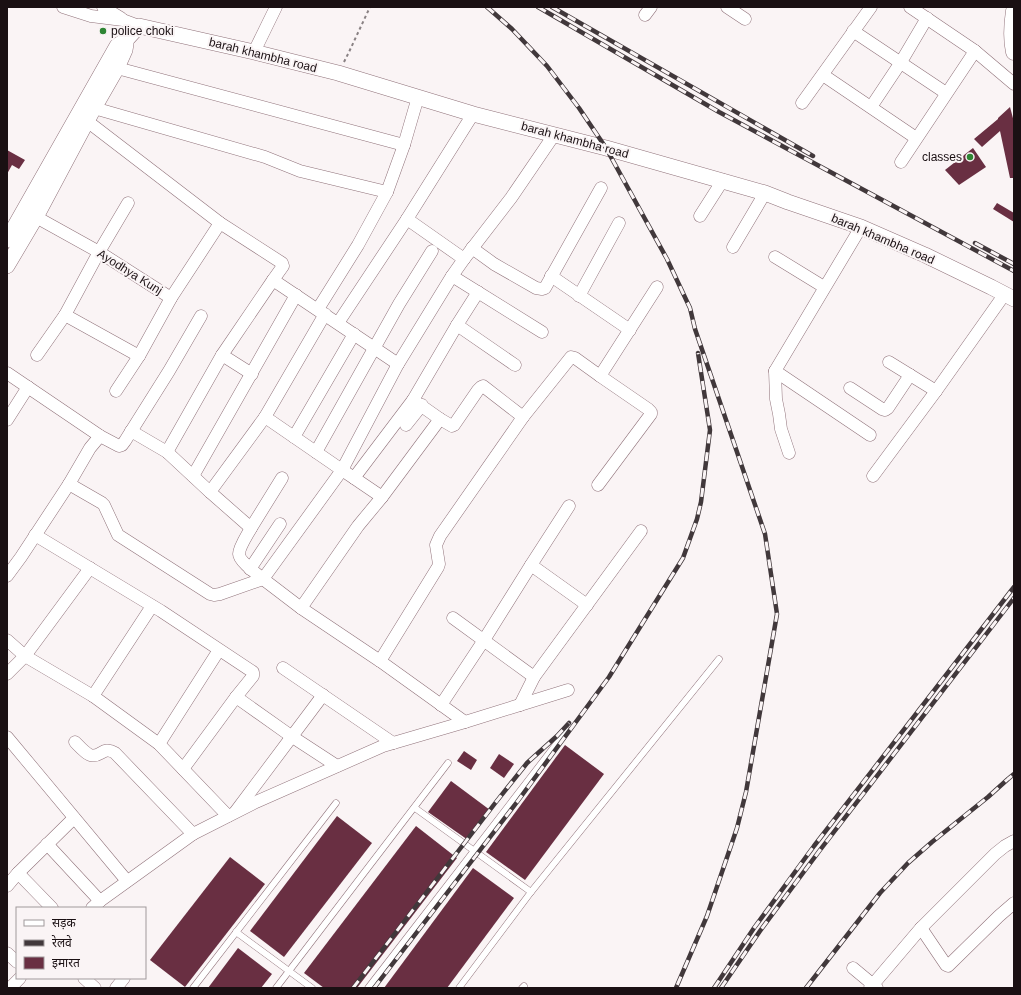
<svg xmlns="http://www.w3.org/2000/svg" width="1021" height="995" font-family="Arial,'Noto Sans Devanagari',sans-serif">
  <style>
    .building { fill: #692f42 }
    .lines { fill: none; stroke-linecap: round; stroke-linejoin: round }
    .service-casing { stroke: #90727a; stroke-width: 7 }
    .minor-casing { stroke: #90727a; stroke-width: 13 }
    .tertiary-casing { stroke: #90727a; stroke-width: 16 }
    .secondary-casing { stroke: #90727a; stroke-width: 17 }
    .path { stroke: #898183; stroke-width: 2; stroke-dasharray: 3 3; stroke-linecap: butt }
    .service { stroke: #fff; stroke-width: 6 }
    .minor { stroke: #fff; stroke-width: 12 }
    .tertiary { stroke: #fff; stroke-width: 15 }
    .secondary { stroke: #fff; stroke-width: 16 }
    .rail-casing { stroke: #41383b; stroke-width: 4.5 }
    .rail { stroke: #faf4f5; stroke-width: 3; stroke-dasharray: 9; stroke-linecap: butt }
    .poi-dot { fill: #2e8534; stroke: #faf4f5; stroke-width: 1.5 }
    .labels { text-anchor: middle; stroke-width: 4; stroke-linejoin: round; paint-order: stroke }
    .poi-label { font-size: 12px; fill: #1a1013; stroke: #faf4f5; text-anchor: start }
    .street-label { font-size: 12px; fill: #1a1013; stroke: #faf4f5 }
  </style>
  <rect width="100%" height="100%" fill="#faf4f5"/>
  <g class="building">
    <polygon points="1010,107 1014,122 1014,178 1010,178 1000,131 982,147 974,139 998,119 998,118"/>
    <polygon points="973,148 986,167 959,185 945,170"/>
    <polygon points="7,150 25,160 19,169 12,165 7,174"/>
    <polygon points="997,203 1014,213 1014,222 993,209"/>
    <polygon points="565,745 604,774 525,880 486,852"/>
    <polygon points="464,751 477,760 471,770 457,761"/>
    <polygon points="499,754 514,764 504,778 490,768"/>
    <polygon points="451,781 490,810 468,840 428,812"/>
    <polygon points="337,816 372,843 284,957 250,931"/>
    <polygon points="416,826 457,858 357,988 324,988 304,973"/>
    <polygon points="230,857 265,884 185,987 150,960"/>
    <polygon points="473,868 514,898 447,988 384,988"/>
    <polygon points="238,948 272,974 261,988 208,988"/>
  </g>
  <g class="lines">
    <defs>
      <g id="service">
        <polyline points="415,808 531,892"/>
        <polyline points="236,932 312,988"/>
        <polyline points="193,988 336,803"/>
        <polyline points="276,988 448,763"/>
        <polyline points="368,988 567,730"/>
        <polyline points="459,988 531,892 719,659"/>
        <polyline points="522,988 524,986"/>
      </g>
      <g id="minor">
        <polyline points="63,7 91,16 123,20 139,26"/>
        <polyline points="103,7 121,18"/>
        <polyline points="727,7 745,19"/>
        <polyline points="645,15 651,7"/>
        <polyline points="853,31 946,93"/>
        <polyline points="975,51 1014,84"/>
        <polyline points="254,52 276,7"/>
        <polyline points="117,68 404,145"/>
        <polyline points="823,75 916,138"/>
        <polyline points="802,103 871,7"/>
        <polyline points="871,107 901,62 927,18"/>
        <polyline points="94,108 265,157 300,171 387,192"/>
        <polyline points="87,121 220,223 282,263 283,266 273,280"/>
        <polyline points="901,162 975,51 910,7"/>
        <polyline points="700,216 723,180"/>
        <polyline points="36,217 99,252 171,298"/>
        <polyline points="407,219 464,259 511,198 554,135"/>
        <polyline points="733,247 765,193"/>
        <polyline points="472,248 494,264 536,288 542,289 545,288 601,188"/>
        <polyline points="775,257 824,287"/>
        <polyline points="452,276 542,332"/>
        <polyline points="551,276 630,330"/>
        <polyline points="478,292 457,325 413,400 440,419 452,426 454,425 478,390 481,387 483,386 523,417"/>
        <polyline points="579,296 619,223"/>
        <polyline points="318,309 358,245 387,192 404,145 418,97"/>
        <polyline points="65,315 139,356"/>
        <polyline points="338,323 407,219 473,114"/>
        <polyline points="457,325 515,365"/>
        <polyline points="37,355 65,315 99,252 128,203"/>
        <polyline points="889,362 936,391"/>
        <polyline points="775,371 870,435"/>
        <polyline points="7,373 100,436 119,446 122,445 125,441 169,371 201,316"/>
        <polyline points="252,374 222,355 273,280 398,364"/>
        <polyline points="850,388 882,409 885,410 888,408 910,375"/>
        <polyline points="116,391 139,356 171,298 220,223"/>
        <polyline points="265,417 342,470 263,579 301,608 380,661 465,722"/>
        <polyline points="7,420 28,387"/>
        <polyline points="406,425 422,405"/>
        <polyline points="131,431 167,452 210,492 251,528 282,478"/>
        <polyline points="294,437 354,334"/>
        <polyline points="167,452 222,355"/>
        <polyline points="316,452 399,304 432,251"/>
        <polyline points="789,453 781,429 779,414 776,399 775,371 861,227"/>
        <polyline points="193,476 296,295"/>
        <polyline points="873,476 936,391 1004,295"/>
        <polyline points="354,478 342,470 398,364 452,276 464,259"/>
        <polyline points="69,484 102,503 104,505 118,535 210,594 214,595 220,594 263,579"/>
        <polyline points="598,485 651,414 651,412 648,409 600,376 657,287"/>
        <polyline points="210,492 265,417 325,314"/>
        <polyline points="382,497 354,478 413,400"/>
        <path d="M251,528C248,534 239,547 239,554C239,561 257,574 263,579"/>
        <polyline points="35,535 161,611 253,672 253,676 236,697 183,769"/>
        <polyline points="531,565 587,605"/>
        <polyline points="250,569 280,524"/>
        <polyline points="7,576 21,557 69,484 90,448 100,436"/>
        <polyline points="301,608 358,526 382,497 440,419"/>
        <polyline points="453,618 534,677"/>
        <polyline points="7,640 25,656 93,696 159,744 228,816"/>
        <polyline points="380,661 438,567 439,564 436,545 440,536 523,417 571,357 575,358 600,376"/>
        <polyline points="283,668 393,743"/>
        <polyline points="7,674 25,656 90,568"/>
        <polyline points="93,696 152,606"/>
        <polyline points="236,697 291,736 337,766"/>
        <polyline points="441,705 484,640 531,565 569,506"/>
        <polyline points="520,705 534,677 641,531"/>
        <polyline points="7,737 127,881"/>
        <path d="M75,742C79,746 85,753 90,755C100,759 103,745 115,753L193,834"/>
        <polyline points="159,744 219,650"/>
        <polyline points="236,811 323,695"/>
        <polyline points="47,844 100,901"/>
        <polyline points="18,873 52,908"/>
        <polyline points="7,886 18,873 74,818"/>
        <polyline points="92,908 100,901 193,834 256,802 383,746 465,722 568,690"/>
        <polyline points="921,928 946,965 948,966 999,916 1014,903"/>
        <polyline points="7,953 17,962"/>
        <polyline points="853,968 877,988"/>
        <polyline points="84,978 95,988"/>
        <polyline points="10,988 20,978"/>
        <polyline points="116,988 124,978"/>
        <polyline points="870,988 921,928 995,854 1005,846 1014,841"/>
      </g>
      <g id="tertiary">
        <polyline points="7,240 117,46 127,39 139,26 254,52 338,73 473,114 606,148 765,193 788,202 861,227 925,255 991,287 1014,299"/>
        <polyline points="7,266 36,217 94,108 117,68 125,50 126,44"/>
      </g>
      <path id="secondary" d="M1014,11C1012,24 1011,39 1014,52"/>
    </defs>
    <use href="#service" class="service-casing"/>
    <use href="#minor" class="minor-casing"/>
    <use href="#tertiary" class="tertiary-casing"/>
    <use href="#secondary" class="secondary-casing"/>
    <polyline class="path" points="344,62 349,52 370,7"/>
    <use href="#service" class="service"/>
    <use href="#minor" class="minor"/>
    <use href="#tertiary" class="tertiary"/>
    <use href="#secondary" class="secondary"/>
    <defs>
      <g id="rail">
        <polyline points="487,7 512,29 547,66 579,108 606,148 667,259 690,308 695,329 765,534 777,614 746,792 737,828 707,916 676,988"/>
        <polyline points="538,7 719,112 1014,271"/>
        <polyline points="552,7 813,156"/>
        <polyline points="975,243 1014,264"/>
        <polyline points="353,988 496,802 527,763 557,736 569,723"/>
        <polyline points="374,988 517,802 609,677 683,558 697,519 701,502 710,430 698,353"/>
        <polyline points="714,988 754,928 814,846 1014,587"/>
        <polyline points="721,988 760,931 820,850 1014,598"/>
        <polyline points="806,988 880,893 908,863 932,842 988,797 1008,779 1014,774"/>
      </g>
    </defs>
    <use href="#rail" class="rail-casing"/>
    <use href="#rail" class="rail"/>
  </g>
  <g class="poi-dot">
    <circle cx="103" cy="31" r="4"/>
    <circle cx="970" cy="157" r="4"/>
  </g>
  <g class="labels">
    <g class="poi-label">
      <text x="111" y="35">police choki</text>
      <text x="962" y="161" text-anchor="end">classes</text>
    </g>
    <g class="street-label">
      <text transform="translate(263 55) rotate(14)" y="4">barah khambha road</text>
      <text transform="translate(575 140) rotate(15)" y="4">barah khambha road</text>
      <text transform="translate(883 239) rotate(23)" y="4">barah khambha road</text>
      <text transform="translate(130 272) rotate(32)" y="4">Ayodhya Kunj</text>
    </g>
  </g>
  <rect width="1021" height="995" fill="none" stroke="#1a1013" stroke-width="16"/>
  <rect x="16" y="907" width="130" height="72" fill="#faf4f5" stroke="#a0999b"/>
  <rect x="24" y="920" width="20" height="6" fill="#ffffff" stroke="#a0999b"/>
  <text x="52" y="927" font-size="12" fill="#1a1013">सड़क</text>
  <rect x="24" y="940" width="20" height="6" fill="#41383b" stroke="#a0999b"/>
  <text x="52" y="947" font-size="12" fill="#1a1013">रेलवे</text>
  <rect x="24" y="957" width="20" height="12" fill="#692f42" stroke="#a0999b"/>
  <text x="52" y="967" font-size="12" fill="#1a1013">इमारत</text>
</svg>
